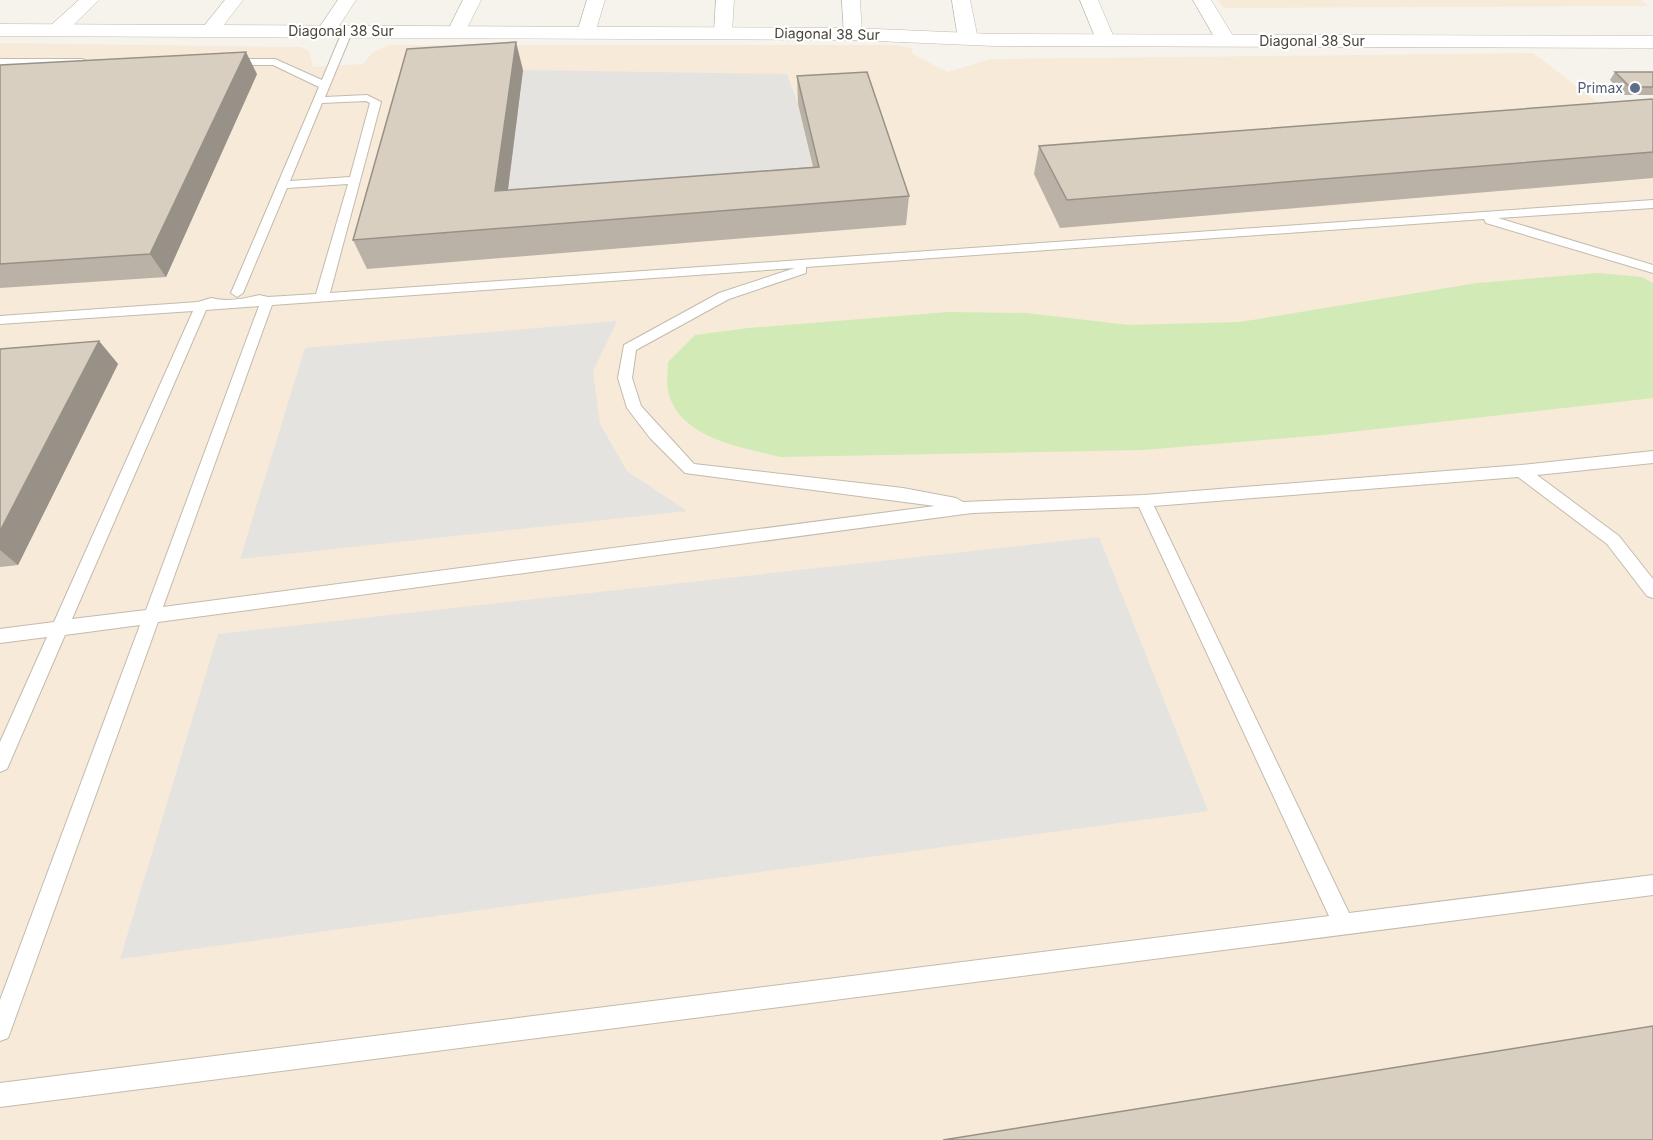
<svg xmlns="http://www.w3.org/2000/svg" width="1653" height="1140" font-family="Inter,sans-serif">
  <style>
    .commercial { fill: #f7ead8 }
    .green { fill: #d2eab5 }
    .parking { fill: #e5e3e0 }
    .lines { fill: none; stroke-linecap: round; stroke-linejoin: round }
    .service-casing { stroke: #c2bbae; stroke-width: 2 }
    .minor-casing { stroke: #c2bbae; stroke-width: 1 }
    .tertiary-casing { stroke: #c2bbae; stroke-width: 1 }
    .service { fill: #fff; fill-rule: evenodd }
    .minor { fill: #fff; fill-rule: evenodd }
    .tertiary { fill: #fff; fill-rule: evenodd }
    .wall { fill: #bab2a6 }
    .shaded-wall { fill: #979187 }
    .building { fill: #d8cfc1; stroke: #979187; stroke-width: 1.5 }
    .service-dot { fill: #5c6f8a; stroke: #fff; stroke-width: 2 }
    .labels { text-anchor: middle; stroke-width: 4.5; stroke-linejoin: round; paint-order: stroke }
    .far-street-label { font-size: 14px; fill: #4b4439; stroke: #fff }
    .far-service-label { font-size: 14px; fill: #4e5e75; stroke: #fff; text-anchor: end }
  </style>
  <rect width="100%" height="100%" fill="#f6f3ec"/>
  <g class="commercial">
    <polygon points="1218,0 1641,0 1649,6 1223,8"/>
    <polygon points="0,43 300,47 309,51 313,67 363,64 372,53 388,45 896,45 911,48 913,54 947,72 991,59 1533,53 1653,145 1653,1140 0,1140"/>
  </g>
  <path class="green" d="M1598,273L1642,277L1653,283V398L1323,435L1143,450L780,457C742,447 682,439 669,395C666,386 668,372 668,362L695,335L748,328L948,312L1026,313L1129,325L1240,322L1477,283Z"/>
  <g class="parking">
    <polygon points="523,70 787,74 798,104 819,196 504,220"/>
    <polygon points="617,321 593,371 600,424 627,471 687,511 240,559 305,348"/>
    <polygon points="1099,537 1208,811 120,959 218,634"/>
  </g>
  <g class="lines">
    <defs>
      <g id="service">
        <path d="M347,29L352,32L325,97L367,95L381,102L330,293L1653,200V208L1498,218L1653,265V273L1486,223L1484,219L806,267V273L729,299L636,350L632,378L641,406L694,464L903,488L956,498L963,502L1144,495L1521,465L1653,451V463L1537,475L1619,536L1653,579V598L1647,596L1607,544L1518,477L1154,506L1349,913L1653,875V895L0,1107V1083L1329,916L1139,507L972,513L158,622L11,1030L8,1038L0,1041V1000L140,625L65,635L7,769L0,772V742L47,637L0,643V629L54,622L193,311L0,324V316L198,302L211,298C226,302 245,299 259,295L268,297L316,294L348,184L287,188L243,293L237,297L231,293L319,87L273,65H229L224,62L229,59H275L322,80L342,32ZM366,101L370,103L350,177L290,181L322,103ZM795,268L719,293L624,345L618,378L627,408L650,438L685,473L935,506L163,607L272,305ZM259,306L146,610L72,619L206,310Z"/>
        <polygon points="0,59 83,59 88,62 83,65 0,65"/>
      </g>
      <g id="minor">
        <polygon points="79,0 99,0 64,34 50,34 48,30 50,26"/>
        <polygon points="225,0 243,0 216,35 202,35 200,31"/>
        <polygon points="338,0 356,0 333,35 319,35 317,31"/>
        <polygon points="463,0 481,0 463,36 449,36 447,32"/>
        <polygon points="587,0 605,0 595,33 586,39 577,33"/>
        <polygon points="716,0 734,0 732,33 730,37 716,37 714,33"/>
        <polygon points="842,0 860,0 862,34 860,38 853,40 844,34"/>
        <polygon points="952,0 970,0 978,39 975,43 961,43 958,39"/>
        <polygon points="1080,0 1098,0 1115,40 1112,44 1098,44"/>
        <polygon points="1193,0 1211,0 1236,41 1233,45 1219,45"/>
      </g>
      <polygon id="tertiary" points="0,24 853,28 994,34 1653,36 1653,48 994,46 853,40 0,36"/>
    </defs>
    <use href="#service" class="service-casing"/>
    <use href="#minor" class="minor-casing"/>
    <use href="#tertiary" class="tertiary-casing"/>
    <use href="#service" class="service"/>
    <use href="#minor" class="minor"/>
    <use href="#tertiary" class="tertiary"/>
  </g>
  <g class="wall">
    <polygon points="0,65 257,74 166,277 0,288"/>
    <polygon points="523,70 508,190 813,167 798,104 797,76 909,196 906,225 367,269 353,240"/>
    <polygon points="1615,72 1653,72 1653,95 1624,95 1610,80"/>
    <polygon points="1653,100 1653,178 1060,228 1034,174 1039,146"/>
    <polygon points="99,341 118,364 18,565 0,567 0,349"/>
  </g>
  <g class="shaded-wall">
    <polygon points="516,42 523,70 504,220 495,191"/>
    <polygon points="246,52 257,74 166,277 150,254"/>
    <polygon points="99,341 118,364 18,565 0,550 0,531"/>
  </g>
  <g class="building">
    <polygon points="516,42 495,191 819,167 797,76 867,72 909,196 353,240 407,49"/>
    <polygon points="246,52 150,254 0,264 0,65"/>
    <polygon points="1615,72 1653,72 1653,87 1630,87"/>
    <polygon points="1652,99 1653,100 1653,152 1067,200 1039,146"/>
    <polygon points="99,341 0,531 0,349"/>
    <polygon points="1653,1026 1653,1140 943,1140"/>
  </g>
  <circle class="service-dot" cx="1635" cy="88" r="6"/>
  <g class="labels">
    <g class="far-street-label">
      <text x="341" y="36">Diagonal 38 Sur</text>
      <text transform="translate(827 34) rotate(1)" y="5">Diagonal 38 Sur</text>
      <text x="1312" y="46">Diagonal 38 Sur</text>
    </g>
    <g class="far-service-label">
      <text x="1623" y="93">Primax</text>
    </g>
  </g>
</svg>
